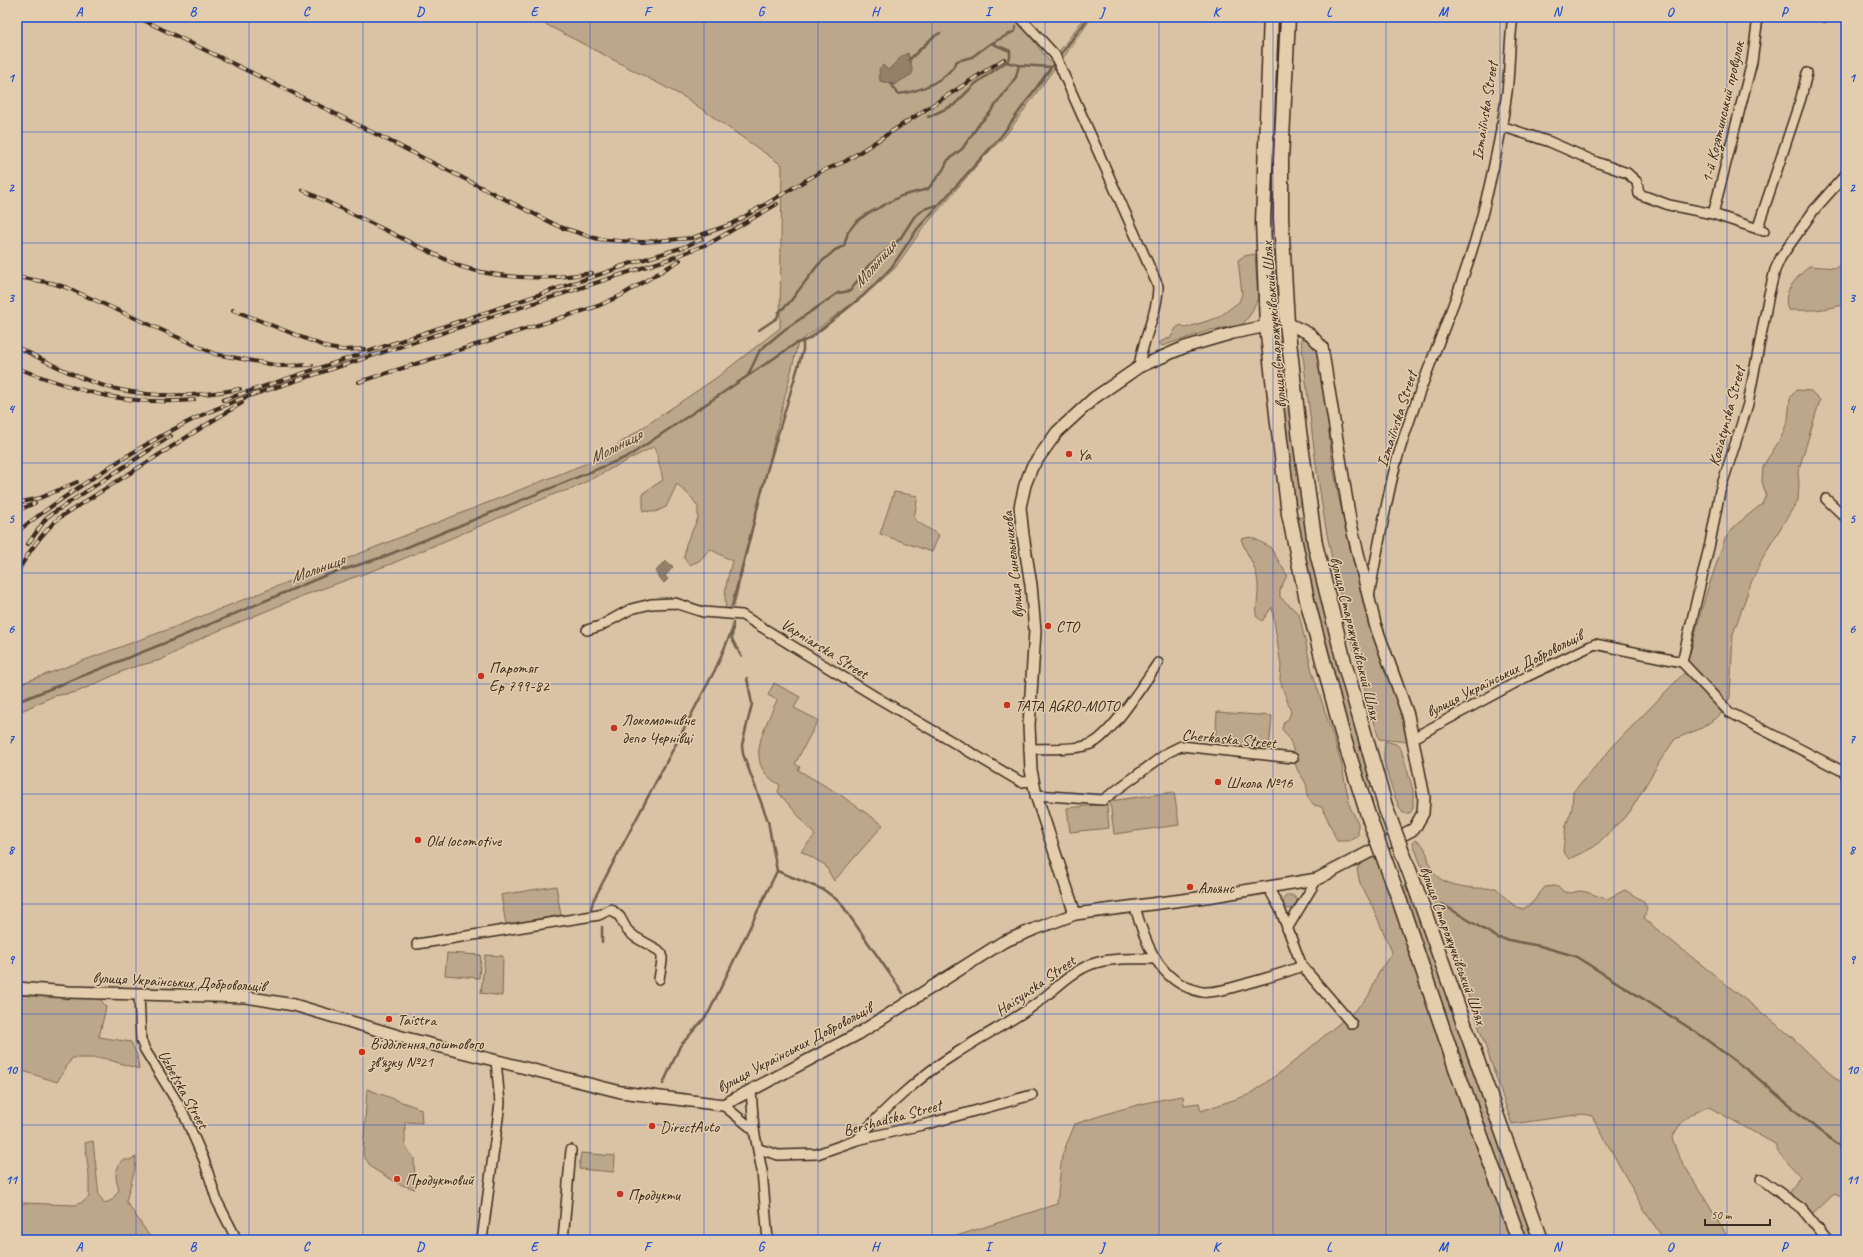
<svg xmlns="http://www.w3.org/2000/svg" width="1863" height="1257" font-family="Caveat,sans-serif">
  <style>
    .green { fill: #bca78a; stroke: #7c6854 }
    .water { fill: #948069; stroke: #705e4b }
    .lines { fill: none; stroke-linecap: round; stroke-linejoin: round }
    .stream { stroke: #705e4b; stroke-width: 2.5 }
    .minor-casing { stroke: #3b2a1e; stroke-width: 12 }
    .tertiary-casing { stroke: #3b2a1e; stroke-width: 14 }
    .primary-casing { stroke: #3b2a1e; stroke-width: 17 }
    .minor { stroke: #e3cdac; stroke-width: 9 }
    .tertiary { stroke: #e3cdac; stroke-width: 11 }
    .primary { stroke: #e3cdac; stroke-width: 14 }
    .rail-casing { stroke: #3b2a1e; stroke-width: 4 }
    .rail { stroke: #e3cdac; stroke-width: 2.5; stroke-dasharray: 8; stroke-linecap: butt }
    .primary-bridge-casing { stroke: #3b2a1e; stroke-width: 17; stroke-linecap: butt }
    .primary-bridge { stroke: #e3cdac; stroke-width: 14 }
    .grid { fill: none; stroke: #1d4ed8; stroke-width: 1; stroke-opacity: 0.55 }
    .poi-dot { fill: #c8321e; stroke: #e3cdac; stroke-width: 1.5 }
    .labels { text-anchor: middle; stroke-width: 3; stroke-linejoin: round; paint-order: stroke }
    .street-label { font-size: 16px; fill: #3b2a1e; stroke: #e3cdac }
    .poi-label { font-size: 16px; fill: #3b2a1e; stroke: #e3cdac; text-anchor: start }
    .water-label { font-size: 17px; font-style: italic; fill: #4d3b2d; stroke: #e3cdac }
    .neatline { fill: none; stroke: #1d4ed8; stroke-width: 1.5 }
    .grid-label { font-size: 13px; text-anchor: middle; font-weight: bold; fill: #1d4ed8 }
  </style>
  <rect width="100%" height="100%" fill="#d9c3a4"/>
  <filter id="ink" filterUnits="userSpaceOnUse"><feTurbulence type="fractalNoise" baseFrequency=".025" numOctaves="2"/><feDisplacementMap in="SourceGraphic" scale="8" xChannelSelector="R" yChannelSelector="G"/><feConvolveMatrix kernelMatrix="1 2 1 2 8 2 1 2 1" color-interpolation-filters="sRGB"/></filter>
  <g filter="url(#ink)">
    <g class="green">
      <path d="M532,17H1016L1048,60L1056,66L1006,135L984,157L923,228L895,268L873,288L798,343L734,606L726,609C723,592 728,577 732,561L710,549L699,561L689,565L684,558L686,544L698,518V507L692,498L677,484L666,507L655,512L643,511V493L663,480L655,446L572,489L557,493L391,564L305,595L206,636L161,660L130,668L77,692L54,696L17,713V685L172,628L595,460L716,378L780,328L782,165L686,98Z"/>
      <polygon points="1085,17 1092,17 1061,61 1058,53"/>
      <polygon points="1267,17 1281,17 1278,153 1272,155"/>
      <polygon points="1273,165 1277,168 1303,504 1298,507 1293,507 1273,326 1268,166"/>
      <polygon points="1255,254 1258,298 1250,315 1242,325 1211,330 1162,346 1158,343 1171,337 1176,328 1181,325 1186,328 1219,317 1239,302 1242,294 1238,260 1244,256"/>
      <path d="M1846,259V304C1827,310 1808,311 1788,310C1781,291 1797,278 1809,266L1836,268Z"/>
      <path d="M1301,339H1306L1313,345L1318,352L1325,391L1331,453L1338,495L1372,626L1400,704L1408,742L1379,739C1360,672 1340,603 1327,534C1315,469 1309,404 1301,339Z"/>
      <polygon points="1796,390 1811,391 1820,400 1798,472 1799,484 1798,500 1764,555 1751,583 1733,634 1730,697 1721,714 1702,728 1675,739 1660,761 1629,813 1594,847 1569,859 1563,851 1566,825 1572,809 1573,792 1616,743 1685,672 1706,594 1725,539 1736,525 1762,504 1766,495 1762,481 1763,466 1781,438 1788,420 1790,398"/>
      <polygon points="894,492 918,496 914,518 916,521 939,535 932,552 880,534"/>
      <polygon points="1297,517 1305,518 1373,783 1372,787 1368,788 1363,786 1330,669 1294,519"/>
      <path d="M1251,537L1270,547L1287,575L1280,590V597L1299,614L1312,671L1341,762L1350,807L1358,823V836L1349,841H1337L1322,807L1314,805L1307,797C1309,785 1304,780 1298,771C1294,764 1295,756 1293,749C1291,741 1287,735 1282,729L1284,722L1289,718L1291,712L1280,680L1281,666L1272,607L1262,621L1256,616C1257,600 1261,583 1254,567C1250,557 1244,549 1241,539Z"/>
      <path d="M774,683L800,697L794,708L818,720L795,764L800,767L798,770L839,794L883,825L834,881L825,865L801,851L815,835L778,792L780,785C775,782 769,778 765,773C749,752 768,721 777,700L768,695Z"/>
      <polygon points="1217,712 1272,716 1269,749 1215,745"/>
      <path d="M1385,741L1396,744L1401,749L1413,790V808L1410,813H1403C1396,804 1386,772 1384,760C1383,754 1385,747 1385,741Z"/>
      <polygon points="1174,792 1179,825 1114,834 1110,801"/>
      <polygon points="1107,804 1109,828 1070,832 1067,808"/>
      <path d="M1415,840C1430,845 1426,863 1434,873C1445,888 1479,889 1496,888C1506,897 1509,905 1523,909L1532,903L1545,887L1555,886L1560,888L1564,892L1571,893L1579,891L1586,892L1607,899L1625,890L1643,901L1647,908L1644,919L1791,1036L1827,1071L1846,1086V1198L1834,1193L1812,1214L1789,1194L1800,1176L1778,1152L1775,1144L1709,1107C1690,1111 1681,1121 1672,1138L1678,1155L1730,1240H1662L1661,1235L1644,1210L1592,1116L1583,1114L1512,1124L1467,992L1413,843Z"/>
      <path d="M1372,857L1380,863L1511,1240H947V1239L1057,1204L1062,1155L1075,1124C1111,1112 1146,1101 1183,1096L1184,1105L1199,1103L1201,1111L1248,1095L1285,1069L1355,1010L1368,997L1377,976L1392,952L1371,903L1360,883L1357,869L1361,863Z"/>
      <polygon points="556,886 561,915 506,925 501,895"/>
      <polygon points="1406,886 1409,887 1536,1240 1525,1240 1400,891 1402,887"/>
      <circle cx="1290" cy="902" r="7"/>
      <polygon points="447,953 481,955 479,978 445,975"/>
      <polygon points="485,955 503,956 502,996 481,993"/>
      <polygon points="33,994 98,996 106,1007 99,1037 131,1042 137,1055 139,1069 103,1058 72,1058 57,1082 17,1069 17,996"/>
      <polygon points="367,1089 421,1109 422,1123 405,1122 405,1146 414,1158 415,1189 399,1184 372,1168 363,1155"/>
      <path d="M93,1141L99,1196L105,1203L112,1200L119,1190C115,1176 114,1173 122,1160H129L136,1157L135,1169L126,1201L152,1240H17V1204L23,1203L75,1205L83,1202L89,1197V1175L85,1143Z"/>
      <polygon points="581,1153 615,1156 614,1172 579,1169"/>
    </g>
    <g class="water">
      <polygon points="908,53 912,68 912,74 894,85 880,81 879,69 883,65 888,70 902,56"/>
      <polygon points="666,560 673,567 665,576 668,579 664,583 655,572"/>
    </g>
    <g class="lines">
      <g class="stream">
        <polyline points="992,43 1015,31 1016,27"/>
        <polyline points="1058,58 1089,17"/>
        <polyline points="909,60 933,37 940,33"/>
        <polyline points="1006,62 1019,65 1051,67"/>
        <path d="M891,83L897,94C919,92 947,81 957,61L972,57L991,43L1010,51V57L1006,62L975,84L954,105L928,117"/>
        <polyline points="759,330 777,318 779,312 789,303 818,265 835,250 844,246 848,232 856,222 867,214 901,196 928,189 943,170 948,160 962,149 980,123 989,114 1016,77 1019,65"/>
        <polyline points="748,375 760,350 784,330 838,293 850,291 868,266 900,239 914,217 924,209 937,205"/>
        <polyline points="732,606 767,471 803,350 803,341"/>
        <polyline points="733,623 732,639 741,656"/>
        <polyline points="17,702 175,639 324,576 383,557 629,456 795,344 809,339 863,296 891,268 918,228 1002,135 1055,62"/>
        <polyline points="777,871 824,890 840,902 903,993"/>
        <polyline points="1442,904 1498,938 1540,946 1575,956 1696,1032 1754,1075 1817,1129 1846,1151"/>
        <polyline points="591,909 593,901 716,668 733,628"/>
        <polyline points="602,927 602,942"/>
        <polyline points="663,1084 680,1046 703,1020 709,1012 777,871 768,821 743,754 742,745 752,704 747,678"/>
      </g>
      <defs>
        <g id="minor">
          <path d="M1020,17L1055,55L1158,286C1158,314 1142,339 1139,367"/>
          <polyline points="1825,17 1827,17"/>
          <polyline points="1501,126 1550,142 1596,162 1627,173 1637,182 1639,194 1669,205 1713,214 1764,231"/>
          <polyline points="1713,214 1752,62 1758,17"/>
          <polyline points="1758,227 1801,98 1807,73"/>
          <polyline points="1826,499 1846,518"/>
          <path d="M1369,597C1377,553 1385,506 1396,463C1419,381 1458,305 1480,223C1491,181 1501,136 1507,92C1510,67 1509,42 1513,17"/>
          <polyline points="587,630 600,626 631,609 651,604 675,603 703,612 742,615 876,697 1021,782 1033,781"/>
          <polyline points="1682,662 1710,543 1720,491 1748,404 1769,294 1775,270 1781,257 1814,210 1846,174"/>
          <polyline points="1682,662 1729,712 1846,773"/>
          <polyline points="1413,738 1528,676 1595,644 1682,662"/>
          <path d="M1029,749C1046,748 1078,751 1093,743C1113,732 1144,683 1158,663"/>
          <polyline points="1036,795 1103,800 1167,753 1181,746 1293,758"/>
          <polyline points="1268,887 1280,909 1302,966 1352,1024"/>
          <path d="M1135,907C1144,939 1156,975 1189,988C1195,990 1201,993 1207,992C1222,992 1237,986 1252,982C1269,977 1285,973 1302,966"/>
          <polyline points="1287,929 1317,879"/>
          <polyline points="417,944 599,915 611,909 620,917 627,930 635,937 658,950 662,954 662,961 659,979"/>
          <polyline points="139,994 141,1040 145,1050 182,1110 204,1160 217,1201 237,1240"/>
          <polyline points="751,1090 754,1130"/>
          <polyline points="723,1105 754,1130 762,1171 768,1240"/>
          <path d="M857,1140C882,1111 922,1074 955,1054C980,1037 1007,1024 1033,1006C1052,993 1070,972 1092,964C1112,957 1135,959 1156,959"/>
          <polyline points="759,1149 778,1155 817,1154 857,1140 931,1123 1032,1095"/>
          <polyline points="1761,1179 1802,1209 1827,1240"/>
          <polyline points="482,1240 500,1103 496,1061"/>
          <polyline points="563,1240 571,1150"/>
        </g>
        <g id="tertiary">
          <polyline points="1075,914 1036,795 1031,770 1029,725 1035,631 1031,585 1023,535 1020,507 1025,485 1032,467 1057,432 1094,398 1139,367 1185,347 1233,333 1267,326"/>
          <polyline points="17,988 68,992 246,997 294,1005 402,1037 621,1092 723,1105 858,1034 1003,942 1035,929 1075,914 1213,896 1317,879 1414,829 1423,813 1424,797 1408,715 1375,624 1350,520 1322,347 1310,334 1287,323"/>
        </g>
        <g id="primary">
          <polyline points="1271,17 1263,221 1267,326 1279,432 1289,514 1307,600 1342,733 1368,815"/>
          <polyline points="1288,17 1281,160 1281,218 1287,323 1299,431 1315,544 1345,666 1386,809"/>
          <polyline points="1416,889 1541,1240"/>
          <polyline points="1398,896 1458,1074 1519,1240"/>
        </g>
      </defs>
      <use href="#minor" class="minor-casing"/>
      <use href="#tertiary" class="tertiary-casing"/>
      <use href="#primary" class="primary-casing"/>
      <use href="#minor" class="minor"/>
      <use href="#tertiary" class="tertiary"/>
      <use href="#primary" class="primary"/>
      <defs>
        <g id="rail">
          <polyline points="137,17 320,106 560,227 598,239 619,241 643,242 692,238 732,224 820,172 846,161 1004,59"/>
          <path d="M303,190L459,266C502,280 547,280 592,273"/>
          <polyline points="619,267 684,247 702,239"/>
          <polyline points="17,277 52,283 68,288 215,354 280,366 312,365"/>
          <polyline points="233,310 329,348 342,350 364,349"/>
          <path d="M17,347C50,363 85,383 121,390C159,398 202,396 240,389"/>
          <path d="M17,368C80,392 126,406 194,400"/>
          <polyline points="359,382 598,306 622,295 680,260"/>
          <polyline points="223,400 625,266"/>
          <polyline points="17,503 40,498 77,482"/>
          <polyline points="17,511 35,503"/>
          <path d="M17,532C47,508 79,487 111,466C157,437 200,413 252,395L672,258L710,243L777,204"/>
          <polyline points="28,544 47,517 171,436"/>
          <path d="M17,573C29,551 41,534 59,518L217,418L242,403"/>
        </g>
      </defs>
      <use href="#rail" class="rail-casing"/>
      <use href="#rail" class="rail"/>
      <defs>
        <g id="primary-bridge">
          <polyline points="1386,809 1416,889"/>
          <polyline points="1368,815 1398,896"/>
        </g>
      </defs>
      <use href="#primary-bridge" class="primary-bridge-casing"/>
      <use href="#primary-bridge" class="primary-bridge"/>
    </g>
  </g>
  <path class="grid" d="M136,17V1240M249,17V1240M363,17V1240M477,17V1240M590,17V1240M704,17V1240M818,17V1240M932,17V1240M1045,17V1240M1159,17V1240M1273,17V1240M1386,17V1240M1500,17V1240M1614,17V1240M1727,17V1240M17,132H1846M17,243H1846M17,353H1846M17,463H1846M17,573H1846M17,684H1846M17,794H1846M17,904H1846M17,1014H1846M17,1125H1846"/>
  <g class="poi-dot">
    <circle cx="1069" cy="454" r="4"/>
    <circle cx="1048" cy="626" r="4"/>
    <circle cx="481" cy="676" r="4"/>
    <circle cx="1007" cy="705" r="4"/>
    <circle cx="614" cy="728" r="4"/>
    <circle cx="1218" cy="782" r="4"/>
    <circle cx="418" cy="840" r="4"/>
    <circle cx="1190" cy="887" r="4"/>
    <circle cx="389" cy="1019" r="4"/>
    <circle cx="362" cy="1052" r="4"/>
    <circle cx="652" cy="1126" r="4"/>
    <circle cx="397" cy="1179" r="4"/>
    <circle cx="620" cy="1194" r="4"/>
  </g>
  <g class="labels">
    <g class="street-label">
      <text transform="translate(1484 111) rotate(-81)" y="6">Izmailivska Street</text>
      <text transform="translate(1722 112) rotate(-77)" y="6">1-й Козятинський провулок</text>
      <text transform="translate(1273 325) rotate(-95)" y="6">вулиця Старожучківський Шлях</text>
      <text transform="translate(1726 416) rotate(-75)" y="6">Koziatynska Street</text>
      <text transform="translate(1396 419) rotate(-72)" y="6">Izmailivska Street</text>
      <text transform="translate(1012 565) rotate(-96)" y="6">вулиця Синельникова</text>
      <text transform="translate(1356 638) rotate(76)" y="6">вулиця Старожучківський Шлях</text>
      <text transform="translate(825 648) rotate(32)" y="6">Vapniarska Street</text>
      <text transform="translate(1504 673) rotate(-27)" y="6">вулиця Українських Добровольців</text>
      <text transform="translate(1229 738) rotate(5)" y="6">Cherkaska Street</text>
      <text transform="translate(1454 945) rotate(70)" y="6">вулиця Старожучківський Шлях</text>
      <text transform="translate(179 981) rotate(3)" y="6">вулиця Українських Добровольців</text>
      <text transform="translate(1035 985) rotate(-35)" y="6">Haisynska Street</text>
      <text transform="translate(794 1047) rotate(-28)" y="6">вулиця Українських Добровольців</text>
      <text transform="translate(184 1089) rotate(61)" y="6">Uzbetska Street</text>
      <text transform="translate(892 1117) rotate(-15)" y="6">Bershadska Street</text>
    </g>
    <g class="poi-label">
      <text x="1077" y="460">Ya</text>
      <text x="1056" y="632">СТО</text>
      <text x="489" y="673">Паротяг<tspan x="489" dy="18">Ер 799-82</tspan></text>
      <text x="1015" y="711">TATA AGRO-MOTO</text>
      <text x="622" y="725">Локомотивне<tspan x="622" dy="18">депо Чернівці</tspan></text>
      <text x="1226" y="788">Школа №16</text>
      <text x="426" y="846">Old locomotive</text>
      <text x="1198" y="893">Альянс</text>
      <text x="397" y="1025">Taistra</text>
      <text x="370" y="1049">Відділення поштового<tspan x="370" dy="18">зв'язку №21</tspan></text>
      <text x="660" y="1132">DirectAuto</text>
      <text x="405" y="1185">Продуктовий</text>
      <text x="628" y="1200">Продукти</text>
    </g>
    <g class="water-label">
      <text transform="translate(874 264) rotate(-49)" y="6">Мольниця</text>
      <text transform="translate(615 446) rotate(-27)" y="6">Мольниця</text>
      <text transform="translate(317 568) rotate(-20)" y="6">Мольниця</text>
    </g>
  </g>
  <rect width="1863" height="1257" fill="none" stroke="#e3cdac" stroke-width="44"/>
  <path d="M1705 1219v6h65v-6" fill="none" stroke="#3b2a1e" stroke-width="2"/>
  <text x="1711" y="1219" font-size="12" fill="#3b2a1e" stroke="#e3cdac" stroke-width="3" paint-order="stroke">50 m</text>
  <rect x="22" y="22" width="1819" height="1213" class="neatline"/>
  <g class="grid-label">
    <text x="79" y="16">A</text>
    <text x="193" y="16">B</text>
    <text x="306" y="16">C</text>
    <text x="420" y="16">D</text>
    <text x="534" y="16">E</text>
    <text x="647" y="16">F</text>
    <text x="761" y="16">G</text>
    <text x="875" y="16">H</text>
    <text x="988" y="16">I</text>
    <text x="1102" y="16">J</text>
    <text x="1216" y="16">K</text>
    <text x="1329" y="16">L</text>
    <text x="1443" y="16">M</text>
    <text x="1557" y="16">N</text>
    <text x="1670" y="16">O</text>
    <text x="1784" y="16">P</text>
    <text x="11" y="82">1</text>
    <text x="1852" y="82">1</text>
    <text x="11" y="192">2</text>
    <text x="1852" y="192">2</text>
    <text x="11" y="302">3</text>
    <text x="1852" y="302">3</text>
    <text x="11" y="413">4</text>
    <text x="1852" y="413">4</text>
    <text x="11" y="523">5</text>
    <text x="1852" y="523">5</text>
    <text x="11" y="633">6</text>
    <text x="1852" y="633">6</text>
    <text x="11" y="743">7</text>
    <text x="1852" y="743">7</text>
    <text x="11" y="854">8</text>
    <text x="1852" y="854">8</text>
    <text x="11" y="964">9</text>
    <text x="1852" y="964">9</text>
    <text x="11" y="1074">10</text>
    <text x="1852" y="1074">10</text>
    <text x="11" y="1184">11</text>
    <text x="1852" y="1184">11</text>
    <text x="79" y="1251">A</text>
    <text x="193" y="1251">B</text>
    <text x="306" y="1251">C</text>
    <text x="420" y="1251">D</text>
    <text x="534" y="1251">E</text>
    <text x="647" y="1251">F</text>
    <text x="761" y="1251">G</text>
    <text x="875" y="1251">H</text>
    <text x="988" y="1251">I</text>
    <text x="1102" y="1251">J</text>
    <text x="1216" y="1251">K</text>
    <text x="1329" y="1251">L</text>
    <text x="1443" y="1251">M</text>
    <text x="1557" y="1251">N</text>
    <text x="1670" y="1251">O</text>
    <text x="1784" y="1251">P</text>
  </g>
</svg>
